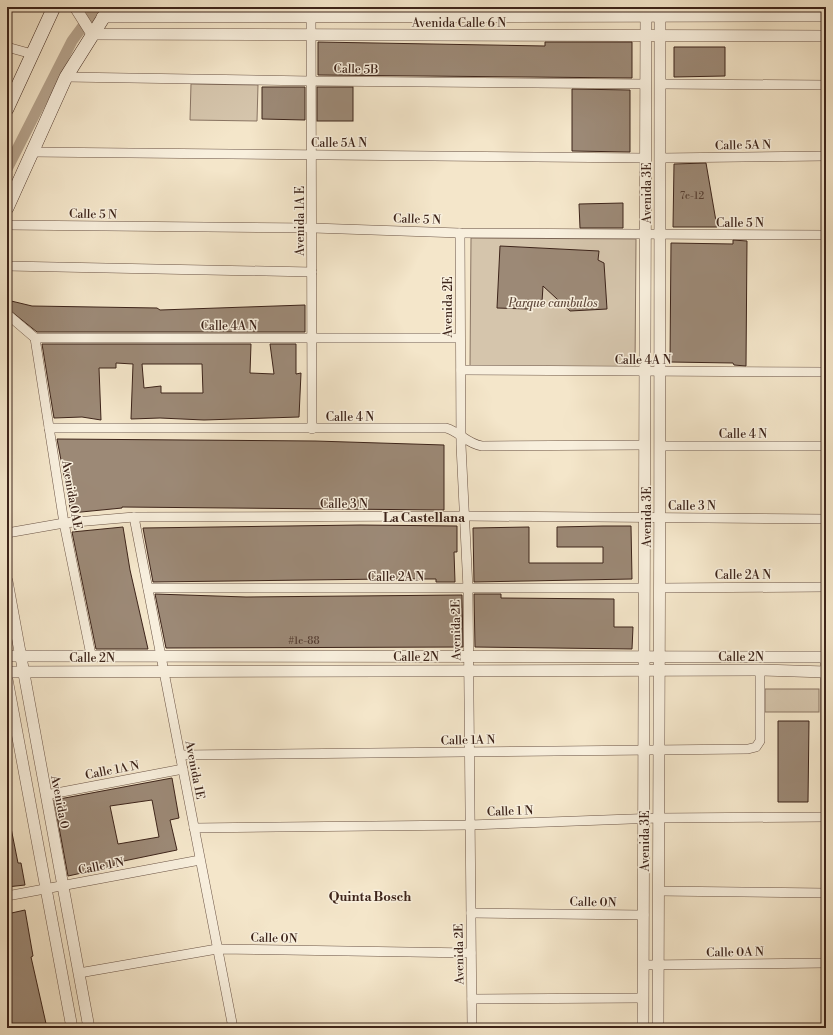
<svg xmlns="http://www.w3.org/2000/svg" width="833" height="1035" font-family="'Libre Bodoni',serif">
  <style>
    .green { fill: #d5c5ac; stroke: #897463 }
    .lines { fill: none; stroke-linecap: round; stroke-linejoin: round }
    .canal { stroke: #b6a48e; stroke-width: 11 }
    .building { fill: #9c8976; stroke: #3d241a; fill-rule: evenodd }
    .minor-casing { stroke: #6b5446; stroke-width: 10 }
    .tertiary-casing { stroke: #6b5446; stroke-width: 12 }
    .secondary-casing { stroke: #3d241a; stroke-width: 14 }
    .minor { stroke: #f8efdd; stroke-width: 9 }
    .tertiary { stroke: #f8efdd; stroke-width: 11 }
    .secondary { stroke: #f8efdd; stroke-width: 13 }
    .labels { text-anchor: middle; stroke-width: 3; stroke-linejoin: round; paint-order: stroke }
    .number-label { font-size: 10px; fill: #553d31 }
    .street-label { font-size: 12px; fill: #3d241a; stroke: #f8efdd }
    .park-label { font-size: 12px; font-style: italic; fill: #634c3e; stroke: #f8efdd }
    .neighbourhood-label { font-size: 13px; font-weight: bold; fill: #3d241a; stroke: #f8efdd }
  </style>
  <rect width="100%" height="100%" fill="#f4e6ca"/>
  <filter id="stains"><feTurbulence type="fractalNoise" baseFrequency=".005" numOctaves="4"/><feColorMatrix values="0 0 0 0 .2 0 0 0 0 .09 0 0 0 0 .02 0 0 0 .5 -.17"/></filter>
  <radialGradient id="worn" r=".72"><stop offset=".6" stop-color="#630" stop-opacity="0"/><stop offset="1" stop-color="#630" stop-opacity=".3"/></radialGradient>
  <g class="green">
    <polygon points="191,84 258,85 257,121 190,120"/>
    <polygon points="471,238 636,239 635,368 470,367"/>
    <rect x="765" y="689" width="54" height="23"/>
  </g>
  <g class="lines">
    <polyline class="canal" points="7,169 72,41 97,7"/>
  </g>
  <g class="building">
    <polygon points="318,42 545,46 545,42 632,42 632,78 318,75"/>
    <polygon points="674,47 725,47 725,76 674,77"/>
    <polygon points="262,87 305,87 305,120 262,119"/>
    <rect x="317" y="87" width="36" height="34"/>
    <polygon points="572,89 630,90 630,152 572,151"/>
    <polygon points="706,163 717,227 673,227 674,164"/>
    <polygon points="623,203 623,228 580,228 579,204"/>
    <polygon points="733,240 747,241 746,366 734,365 733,363 670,362 671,243 733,244"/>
    <polygon points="500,246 599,251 598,260 604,263 607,309 570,311 543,286 542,302 528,309 497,308"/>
    <polygon points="7,300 32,306 157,308 160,310 305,305 305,332 37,332 7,308"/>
    <path d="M42,344H251L250,373L274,374L270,344H296V374L301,373L299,417L204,420L160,418L131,419L133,364L116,363V368H99L101,420L82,417L54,418ZM142,364H202L203,393H161V386L144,388Z"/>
    <polygon points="57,439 315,441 444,445 444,510 122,507 122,508 71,513"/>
    <polygon points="360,525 457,526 457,552 454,552 455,582 436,582 436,579 386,579 153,582 143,528"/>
    <polygon points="603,526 631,526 632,579 474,582 473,528 529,527 529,563 603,563 603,547 557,547 557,527"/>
    <polygon points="123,527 130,570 148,649 96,649 72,532"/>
    <polygon points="155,594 246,597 462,595 463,647 166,648"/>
    <polygon points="474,594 501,594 501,598 614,599 614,627 633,627 632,649 475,647"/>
    <polygon points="778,721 809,721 808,802 778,802"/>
    <path d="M172,778L179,818L170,820L177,850L114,863V866L68,876L54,800ZM152,800L159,837L118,844L110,806Z"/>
    <polygon points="7,828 11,828 18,863 21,863 25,885 7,887"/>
    <polygon points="25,910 33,956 31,957 47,1028 7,1028 7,914"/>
  </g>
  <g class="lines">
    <defs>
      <g id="minor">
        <polyline points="311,7 312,429"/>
        <polyline points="7,47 32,54"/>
        <polyline points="66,77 311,81 646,84"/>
        <polyline points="660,84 826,85"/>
        <polyline points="31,152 646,158"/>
        <polyline points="660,158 826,156"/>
        <polyline points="7,225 313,228 460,233 826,235"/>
        <polyline points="460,233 461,445 468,589 472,1028"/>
        <polyline points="7,266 312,272"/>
        <polyline points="7,314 35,338 460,338"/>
        <polyline points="35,338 64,523 91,655"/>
        <polyline points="461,370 826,372"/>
        <path d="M49,428H446C460,432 467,444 482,446L645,445"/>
        <polyline points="660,446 826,446"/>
        <polyline points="134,517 233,1028"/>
        <polyline points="7,533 64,523 134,517 464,516 826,519"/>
        <polyline points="148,588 644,588"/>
        <polyline points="659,588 826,587"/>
        <polyline points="825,657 826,802"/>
        <polyline points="180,755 748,749 756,747 760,741 760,670"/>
        <polyline points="46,795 183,769"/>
        <polyline points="194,828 470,825 658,818 826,817"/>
        <polyline points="658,891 826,893"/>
        <polyline points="7,896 200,860"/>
        <polyline points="471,913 644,915"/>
        <polyline points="643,965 826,963"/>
        <polyline points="79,973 217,949 471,953"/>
        <polyline points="472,999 643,998"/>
      </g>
      <g id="tertiary">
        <polyline points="75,7 92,34 826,36"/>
        <polyline points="102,17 826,16"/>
        <polyline points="7,581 89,1028"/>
        <polyline points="7,656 826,657"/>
        <polyline points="7,672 760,670 826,672"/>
        <polyline points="7,679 72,1028"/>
        <polyline points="643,1028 646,7"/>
        <path d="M658,1028C659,688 661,347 660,7"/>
      </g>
      <g id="secondary">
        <polyline points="7,109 54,7"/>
        <polyline points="7,208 66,77 110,7"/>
      </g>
    </defs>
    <use href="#minor" class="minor-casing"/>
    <use href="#tertiary" class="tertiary-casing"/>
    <use href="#secondary" class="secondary-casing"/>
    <use href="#minor" class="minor"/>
    <use href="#tertiary" class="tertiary"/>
    <use href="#secondary" class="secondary"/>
  </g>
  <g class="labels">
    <g class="number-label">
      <text x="692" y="199">7e-12</text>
      <text x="304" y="644">#1e-88</text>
    </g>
    <g class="street-label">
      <text x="459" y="27">Avenida Calle 6 N</text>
      <text transform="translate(356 69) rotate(1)" y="4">Calle 5B</text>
      <text x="339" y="147">Calle 5A N</text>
      <text transform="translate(743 145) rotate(-1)" y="4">Calle 5A N</text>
      <text transform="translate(647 193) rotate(-90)" y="4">Avenida 3E</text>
      <text transform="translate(93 214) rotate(1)" y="4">Calle 5 N</text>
      <text transform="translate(417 219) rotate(2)" y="4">Calle 5 N</text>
      <text transform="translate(300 221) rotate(-90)" y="4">Avenida 1A E</text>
      <text x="740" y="227">Calle 5 N</text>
      <text transform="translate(448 307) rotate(-90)" y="4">Avenida 2E</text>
      <text x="229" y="330">Calle 4A N</text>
      <text x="643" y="364">Calle 4A N</text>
      <text x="350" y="421">Calle 4 N</text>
      <text x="743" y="438">Calle 4 N</text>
      <text transform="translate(72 495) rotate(80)" y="4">Avenida 0AE</text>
      <text x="344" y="508">Calle 3 N</text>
      <text x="692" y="510">Calle 3 N</text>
      <text transform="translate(647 517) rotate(-90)" y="4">Avenida 3E</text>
      <text x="743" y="579">Calle 2A N</text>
      <text x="396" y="581">Calle 2A N</text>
      <text transform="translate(456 630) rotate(-91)" y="4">Avenida 2E</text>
      <text x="416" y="661">Calle 2N</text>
      <text x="741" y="661">Calle 2N</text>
      <text x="92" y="662">Calle 2N</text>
      <text transform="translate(468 740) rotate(-1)" y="4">Calle 1A N</text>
      <text transform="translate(112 770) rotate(-11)" y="4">Calle 1A N</text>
      <text transform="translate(195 770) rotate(79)" y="4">Avenida 1E</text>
      <text transform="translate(60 802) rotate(79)" y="4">Avenida 0</text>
      <text transform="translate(510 811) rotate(-2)" y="4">Calle 1 N</text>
      <text transform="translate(645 841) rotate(-90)" y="4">Avenida 3E</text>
      <text transform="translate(101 866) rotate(-11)" y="4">Calle 1 N</text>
      <text transform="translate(593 902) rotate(1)" y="4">Calle 0N</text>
      <text transform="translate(274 938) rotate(1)" y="4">Calle 0N</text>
      <text transform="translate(735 952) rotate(-1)" y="4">Calle 0A N</text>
      <text transform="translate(459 954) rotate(-91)" y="4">Avenida 2E</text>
    </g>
    <g class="park-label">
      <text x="553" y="307">Parque cambulos</text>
    </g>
    <g class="neighbourhood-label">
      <text x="424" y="522">La Castellana</text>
      <text x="370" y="901">Quinta Bosch</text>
    </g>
  </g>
  <rect width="833" height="1035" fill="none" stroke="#f4e6ca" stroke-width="24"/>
  <rect x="8" y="8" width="817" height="1019" fill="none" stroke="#3d241a" stroke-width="2"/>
  <rect x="12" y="12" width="809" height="1011" fill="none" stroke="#3d241a"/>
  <rect width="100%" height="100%" filter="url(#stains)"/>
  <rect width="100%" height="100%" fill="url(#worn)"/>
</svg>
